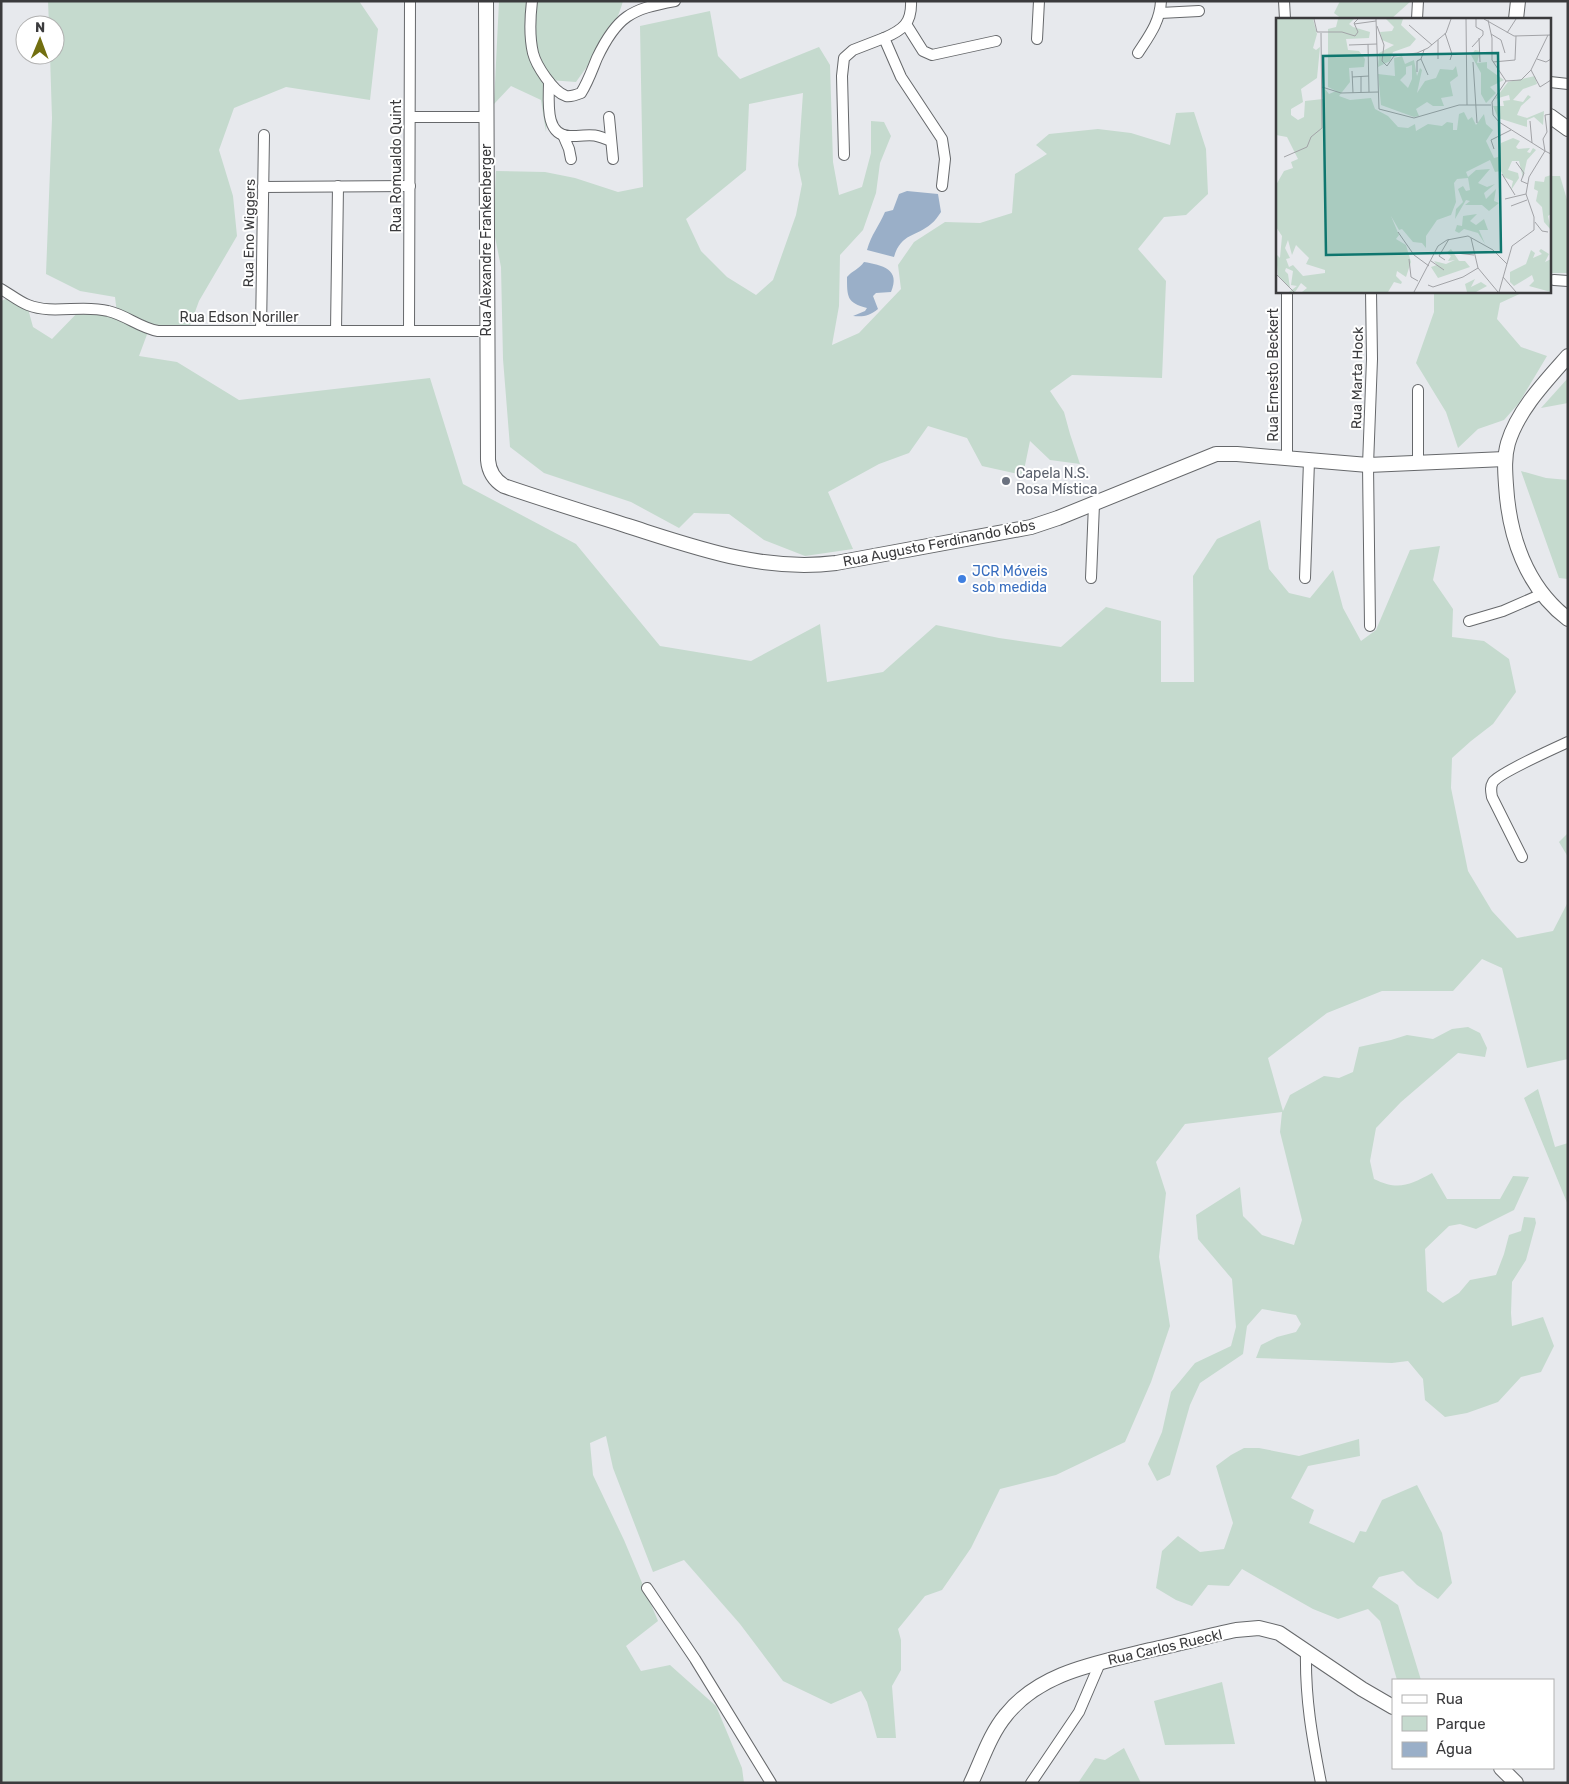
<svg xmlns="http://www.w3.org/2000/svg" width="1569" height="1784" font-family="Rubik,sans-serif">
  <style>
    .green { fill: #c5dace; fill-rule: evenodd }
    .water { fill: #9aafc8 }
    .lines { fill: none; stroke-linecap: round; stroke-linejoin: round }
    .street-casing { stroke: #66686b; stroke-width: 12 }
    .secondary-casing { stroke: #66686b; stroke-width: 16 }
    .street { stroke: #fff; stroke-width: 10 }
    .secondary { stroke: #fff; stroke-width: 14 }
    .worship-dot { fill: #6b7280; stroke: #fff; stroke-width: 2 }
    .shop-dot { fill: #3f7fe0; stroke: #fff; stroke-width: 2 }
    .labels { text-anchor: middle; stroke-width: 4; stroke-linejoin: round; paint-order: stroke }
    .street-label { font-size: 14px; fill: #3b3b3d; stroke: #fff }
    .worship-label { font-size: 14px; fill: #5b616d; stroke: #fff; text-anchor: start }
    .shop-label { font-size: 14px; fill: #366cbe; stroke: #fff; text-anchor: start }
    .inset-road { fill: none; stroke: #a2a3a7; stroke-width: 1 }
    .view { fill: #0f766e; fill-opacity: 0.15; stroke: #0f766e; stroke-width: 2.5 }
    .inset-edge { fill: none; stroke: #3b3b3d; stroke-width: 2.5 }
  </style>
  <rect width="100%" height="100%" fill="#e7e9ed"/>
  <g class="green">
    <path d="M48,1H359L378,29L370,100L286,87L234,108L219,150L233,196L237,236L199,301L188,331L149,329L139,356L177,362L239,400L430,378L463,484L576,544L660,646L751,661L820,624L827,682L883,672L936,625L999,638L1061,647L1106,607L1161,621V682H1194L1193,576L1217,539L1260,520L1269,569L1289,593L1310,598L1333,570L1343,608L1361,641L1376,630L1410,550L1440,546L1433,580L1453,609L1452,637L1484,641L1509,659L1516,692L1493,724L1471,741L1452,758L1451,788L1468,871L1492,911L1517,938L1553,931L1568,902V1059L1527,1068L1502,968L1482,959L1453,991H1382L1327,1013L1268,1058L1283,1111L1290,1095L1324,1076L1339,1078L1353,1072L1359,1047L1391,1040L1407,1035L1433,1039L1452,1029L1468,1027L1480,1033L1487,1048L1485,1057L1458,1053L1401,1102L1376,1128L1370,1161L1374,1179C1398,1191 1410,1185 1432,1173L1447,1199H1500L1513,1176L1529,1177L1514,1210L1476,1229L1460,1224L1449,1226L1425,1249L1427,1291L1443,1303L1459,1293L1470,1280L1496,1275L1504,1254L1509,1235L1521,1231L1524,1217L1535,1218L1536,1223L1526,1260L1512,1282L1511,1313L1512,1326L1543,1317L1554,1346L1541,1372L1521,1377L1498,1402L1467,1413L1445,1417L1425,1400L1423,1379L1408,1361L1392,1363L1256,1358L1261,1345L1277,1337L1296,1332L1301,1324L1296,1315L1262,1309L1247,1326L1243,1354L1200,1383L1190,1405L1170,1475L1157,1481L1148,1464L1162,1432L1171,1392L1195,1363L1231,1346L1236,1327L1232,1279L1198,1239L1196,1215L1240,1187L1243,1216L1262,1235L1294,1245L1302,1220L1280,1132L1282,1112L1185,1124L1156,1162L1166,1193L1159,1257L1170,1326L1151,1382L1125,1442L1056,1475L1000,1489L971,1548L942,1590L925,1596L898,1629L901,1640V1670L892,1686L896,1738H877L867,1702L861,1691L831,1704L783,1681L740,1624L684,1560L653,1572L613,1468L606,1436L590,1443L593,1475L624,1540L658,1621L626,1646L641,1671L670,1665L716,1706L742,1768L744,1783H1V301L13,296L27,305L33,327L52,339L82,308L117,313L115,297L80,291L46,274L52,118L50,55H55V25H49Z"/>
    <path d="M499,1H623C615,31 594,57 576,82L549,80L546,132L541,100L511,86L494,104Z"/>
    <polygon points="1340,1 1411,1 1391,19 1342,19 1334,13"/>
    <path d="M710,11L718,56L740,79L819,47L830,65L833,162L839,195L862,187L871,153V121L884,122L891,136L880,163L876,193L863,230L840,255L839,306L832,345L859,333L901,289L898,265L914,242L945,222L980,223L1012,213L1015,174L1047,154L1036,145L1049,134L1098,129L1131,133L1170,145L1176,113L1194,112L1206,149L1208,194L1186,215L1164,217L1138,249L1166,281L1162,378L1072,375L1050,391L1064,412L1070,434L1080,464L1050,460L1030,441L1023,475L982,466L967,438L928,426L909,453L879,464L828,492L853,549L805,556L764,540L729,514L694,513L679,528L631,502L544,473L510,447L503,359L501,267L493,227L496,171L545,172L575,178L618,192L643,187L640,26ZM803,93L798,165L802,184L796,215L773,280L756,295L727,277L701,251L686,219L746,170L749,104Z"/>
    <polygon points="1550,176 1560,176 1568,203 1568,273 1550,273"/>
    <polygon points="1434,291 1526,291 1500,303 1497,319 1521,347 1547,356 1519,403 1504,420 1478,429 1458,448 1446,412 1416,363 1434,312"/>
    <polygon points="1568,378 1568,403 1541,408"/>
    <polygon points="1521,471 1546,478 1568,480 1568,579 1559,578"/>
    <polygon points="1568,833 1568,857 1559,842"/>
    <polygon points="1538,1089 1555,1147 1568,1143 1568,1205 1524,1098"/>
    <polygon points="1359,1439 1360,1456 1308,1466 1291,1498 1314,1510 1309,1523 1354,1543 1360,1531 1366,1532 1382,1500 1417,1485 1442,1533 1452,1583 1438,1599 1417,1585 1403,1571 1379,1577 1372,1587 1398,1605 1421,1680 1397,1680 1380,1621 1368,1609 1338,1619 1313,1609 1242,1569 1229,1586 1208,1585 1192,1606 1176,1600 1156,1588 1162,1551 1178,1536 1200,1552 1224,1549 1233,1523 1216,1466 1231,1455 1244,1448 1259,1448 1299,1456"/>
    <polygon points="1222,1682 1235,1744 1165,1745 1154,1701"/>
    <polygon points="1124,1748 1141,1783 1078,1783 1095,1758 1105,1760"/>
  </g>
  <g class="water">
    <path d="M907,191L938,194L941,212C938,216 935,221 931,224C916,237 901,233 894,257L867,250C871,235 879,226 885,212L893,210L899,194Z"/>
    <path d="M864,262C882,265 901,269 891,292L876,293L873,296L878,309C869,316 864,317 853,316L865,311L867,308C847,303 847,297 847,277C852,271 859,269 864,262Z"/>
  </g>
  <g class="lines">
    <defs>
      <g id="street">
        <path d="M532,1C530,18 529,36 533,53C536,65 553,92 566,96C571,97 576,95 581,93C588,82 592,70 597,58C617,16 631,9 675,1"/>
        <path d="M911,1C912,23 903,30 884,38L901,77L942,139L945,159L942,186"/>
        <polyline points="1284,1 1285,19"/>
        <polyline points="1160,13 1199,11"/>
        <polyline points="1417,19 1418,1"/>
        <polyline points="906,24 923,51 932,55 996,41"/>
        <polyline points="1037,39 1039,1"/>
        <path d="M1138,53C1149,36 1160,22 1161,1"/>
        <path d="M549,82C549,100 544,136 570,136C591,136 590,132 611,141"/>
        <polyline points="1550,82 1568,84"/>
        <polyline points="410,117 486,117"/>
        <polyline points="609,117 613,159"/>
        <polyline points="563,135 569,149 571,159"/>
        <polyline points="844,155 842,76 844,58 853,50 884,38"/>
        <polyline points="263,187 410,186"/>
        <polyline points="1554,280 1568,281"/>
        <path d="M1,289C10,294 18,301 28,305C53,315 82,304 108,311C126,315 140,328 158,331H487"/>
        <polyline points="409,330 410,1"/>
        <polyline points="261,331 264,135"/>
        <polyline points="336,331 338,186"/>
        <polyline points="1287,459 1287,291"/>
        <polyline points="1418,463 1418,390"/>
        <polyline points="1091,578 1094,504"/>
        <polyline points="1305,578 1309,461"/>
        <polyline points="1469,621 1503,611 1542,594"/>
        <polyline points="1370,626 1368,465 1372,359 1371,291"/>
        <path d="M1522,857L1492,797C1491,791 1490,787 1493,782C1499,773 1555,748 1568,742"/>
        <polyline points="647,1588 695,1659 771,1783"/>
        <path d="M1306,1651C1305,1698 1312,1737 1321,1783"/>
        <polyline points="1031,1783 1079,1712 1100,1663"/>
      </g>
      <g id="secondary">
        <path d="M486,1L488,460C489,472 494,480 504,486C545,500 587,513 628,526C697,548 762,572 836,563L1031,527L1058,518L1216,454H1237L1368,465L1505,459"/>
        <polyline points="1516,19 1518,1"/>
        <polyline points="1550,116 1568,129"/>
        <path d="M1568,356C1545,382 1518,410 1508,443C1504,457 1505,471 1506,485C1509,536 1526,587 1568,619"/>
        <polyline points="1501,1768 1516,1783"/>
        <path d="M971,1783C982,1760 990,1734 1006,1715C1041,1671 1100,1663 1150,1650C1179,1644 1207,1636 1236,1630L1259,1628L1279,1633L1362,1689L1393,1707"/>
      </g>
    </defs>
    <use href="#street" class="street-casing"/>
    <use href="#secondary" class="secondary-casing"/>
    <use href="#street" class="street"/>
    <use href="#secondary" class="secondary"/>
  </g>
  <circle class="worship-dot" cx="1006" cy="481" r="5"/>
  <circle class="shop-dot" cx="962" cy="579" r="5"/>
  <g class="labels">
    <g class="street-label">
      <text transform="translate(396 166) rotate(-90)" y="5">Rua Romualdo Quint</text>
      <text transform="translate(249 233) rotate(-89)" y="5">Rua Eno Wiggers</text>
      <text transform="translate(486 240) rotate(-90)" y="5">Rua Alexandre Frankenberger</text>
      <text x="239" y="322">Rua Edson Noriller</text>
      <text transform="translate(1273 375) rotate(-90)" y="5">Rua Ernesto Beckert</text>
      <text transform="translate(1357 378) rotate(-89)" y="5">Rua Marta Hock</text>
      <text transform="translate(939 543) rotate(-11)" y="5">Rua Augusto Ferdinando Kobs</text>
      <text transform="translate(1165 1647) rotate(-13)" y="5">Rua Carlos Rueckl</text>
    </g>
    <g class="worship-label">
      <text x="1016" y="478">Capela N.S.<tspan x="1016" dy="16">Rosa Mística</tspan></text>
    </g>
    <g class="shop-label">
      <text x="972" y="576">JCR Móveis<tspan x="972" dy="16">sob medida</tspan></text>
    </g>
  </g>
  <g transform="translate(1276 18)">
    <rect width="275" height="275" fill="#e7e9ed"/>
    <path d="M0,1H37L41,16L37,30L40,32L44,29L41,60L25,71L27,84L15,91V97L22,102L28,99L29,83L47,81L49,71L53,76L60,73L52,69V11L60,9L62,1H78L73,6L77,9L94,14L93,20L70,21L72,32L83,33L89,41L88,49L73,50L74,64L63,78L74,82L95,80L99,91L112,98L122,109L132,110L139,106L140,113L152,106L166,108L171,104L177,105V112H181L183,96L188,94L192,102L196,99L200,107L208,96L210,106L217,112L210,123L218,140L222,139L225,125L237,120L244,123L240,129L242,131L254,130L251,134L254,135L257,130L260,132L251,142L247,160L243,143H236L232,152L242,155L243,160L235,172L237,163L228,159L225,153L219,154L214,142L190,154L192,159L200,152L214,151L202,165L211,169L219,166L208,175L210,181L220,171L218,183L223,185L213,193L206,187H189L194,183L190,182L179,201L180,191L187,184L182,171L187,168L190,173L194,172L192,160L181,161L178,165L180,184L175,197L161,202L150,218V230L146,225L137,224L126,211L123,212L115,198L123,217L120,221L130,227L135,244L130,259L121,253L120,258L126,264L125,266L118,264L112,274H26L31,270L25,265L19,274H13L21,268L15,267L17,253L10,250L9,253L12,256L14,270L2,258L0,236L4,240L6,218L0,209V167L8,153L17,150L15,144L22,141L11,119L0,117ZM12,222L16,237L20,227L33,240L30,246L49,252V255L27,258L17,247L13,249L10,241L14,240L9,230ZM110,1H127L125,7L140,21L134,28L117,34L114,43L102,49L103,35L118,27L106,22L104,14L116,13L118,9ZM199,32L204,33L201,45L211,44V50L228,62L214,69L220,75L210,85L205,76V55L195,37ZM126,38L129,46L138,42L141,58L144,50L146,52L141,75L149,63L160,60L164,51L177,52L180,48L182,58L174,64L177,78L165,80L168,88H157L151,84L140,91L143,98L138,99L105,87L102,56L119,58L118,40ZM136,47V61L132,70L124,62L130,56V49ZM259,58L261,66L247,71L237,82L247,84L252,77L255,79L245,88L241,97L251,100L268,93L267,107L258,99L251,102V109L222,100L217,88H228L227,83L234,82L233,77L219,81L232,64ZM275,157V196L272,198L275,212L268,204L266,189L260,183L262,173L258,171L259,163L268,164L269,159ZM201,196L194,203L200,207L208,201L212,212H203L209,226L202,215L188,211L183,215L179,213L181,207L186,208L187,198ZM175,231L183,243H189L194,249L162,260L155,249L161,247L158,243L170,246L179,242L172,243L175,238L170,235ZM265,231L273,236L269,244L275,241V274L253,268L258,263L256,257L238,268L234,264V254L250,246L255,232L259,235L257,240L266,236L263,233ZM199,261L195,269L205,264L211,268L200,274H191L189,266Z" fill="#c5dace" fill-rule="evenodd"/>
    <path class="inset-road" d="M38,1L41,14H66L79,18L82,14L78,5L82,1M100,1L103,91L138,100L183,87H215M190,1L191,87M208,1L238,18L275,17M212,2L216,20V42L230,63L216,84L217,97L223,104L269,133L253,159L250,176L258,199V212L236,228L223,274M78,6L100,3M133,7L156,27M101,8L108,27L106,43L111,48L118,38L141,35L152,30L170,15L175,1M169,15L176,36L174,42M231,15L240,1M215,16L225,22L229,35M203,20L204,44M162,22V41M92,26L93,74M73,27L101,26M196,29L207,17V13L200,9V1M148,32L145,41L152,57M261,41L270,44L275,41M197,44L201,105M217,44L239,42L240,18M255,52L264,69L275,62M76,53L77,75M141,54V43L145,41M85,58V74M76,59L93,58M230,63L245,62L255,52L272,17M46,69L65,75L102,74M275,96L269,97L271,114L267,121L269,133L275,136M254,103L256,125M218,131L215,122L235,112M8,139L31,129L35,119L46,110L45,15M240,144L248,155L245,163L252,166M226,156L239,177M229,181L250,176M235,188L251,182M259,204L266,213L272,214M122,214L138,237L153,248M195,220L202,250L222,274M180,235L198,237M133,241L135,259L142,263M169,242L163,238L173,221M155,243L168,252M0,256L18,274M227,259L240,274M152,267L157,269L187,259L202,250M138,274L162,228L171,222L192,218L217,232L231,246"/>
    <path class="view" d="M222,35L225,234L50,237L47,38Z"/>
    <rect width="275" height="275" class="inset-edge"/>
  </g>
  <rect width="1569" height="1784" fill="none" stroke="#3b3b3d" stroke-width="5"/>
  <rect x="1392" y="1679" width="162" height="90" fill="#ffffff" stroke="#b1b1b1"/>
  <rect x="1402" y="1695" width="25" height="8" fill="#ffffff" stroke="#b1b1b1"/>
  <text x="1436" y="1704" font-size="15" fill="#3b3b3d">Rua</text>
  <rect x="1402" y="1716" width="25" height="15" fill="#c5dace" stroke="#b1b1b1"/>
  <text x="1436" y="1729" font-size="15" fill="#3b3b3d">Parque</text>
  <rect x="1402" y="1742" width="25" height="15" fill="#9aafc8" stroke="#b1b1b1"/>
  <text x="1436" y="1754" font-size="15" fill="#3b3b3d">Água</text>
  <g transform="translate(40 40) rotate(1)"><circle r="24" fill="#ffffff" stroke="#b1b1b1"/>
  <path d="M0-4L9 19L0 12L-9 19Z" fill="#726f10"/>
  <text y="-8" font-size="14" font-weight="bold" text-anchor="middle" fill="#3b3b3d">N</text>
  </g>
</svg>
